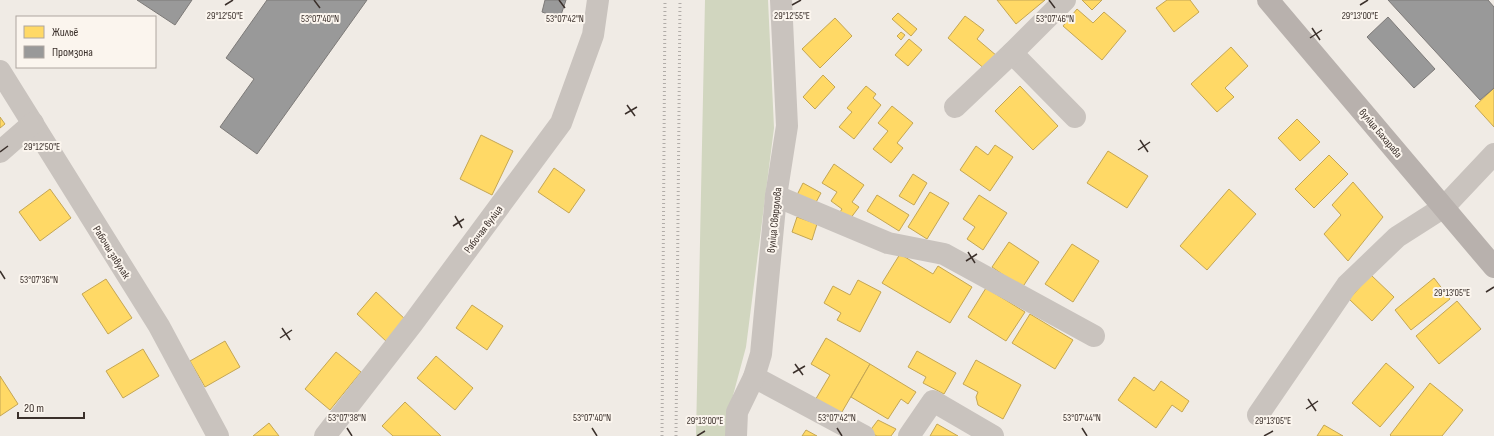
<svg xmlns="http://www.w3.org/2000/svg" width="1494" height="436" font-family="'Sofia Sans Condensed',sans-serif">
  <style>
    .green { fill: #d1d6bf }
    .homes { fill: #ffd966; stroke: #c4a654 }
    .industry { fill: #999; stroke: #7d7a78 }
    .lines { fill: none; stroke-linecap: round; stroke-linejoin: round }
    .minor { stroke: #c9c3be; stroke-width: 22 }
    .major { stroke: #b8b1ad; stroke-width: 22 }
    .rail { stroke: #b1aca8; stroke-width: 3; stroke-dasharray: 1 3; stroke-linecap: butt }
    .ticks { fill: none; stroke: #3b302b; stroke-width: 1.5 }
    .labels { text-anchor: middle; stroke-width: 4; stroke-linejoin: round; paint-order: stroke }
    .street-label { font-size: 11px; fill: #3b302b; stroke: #fbf5ee }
    .ticks-label { font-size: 10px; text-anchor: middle; fill: #3b302b; stroke: #fbf5ee; stroke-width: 4; stroke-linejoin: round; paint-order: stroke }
  </style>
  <rect width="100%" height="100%" fill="#f0ebe5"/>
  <polygon class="green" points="705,0 768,0 774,128 746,347 731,403 729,436 696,436"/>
  <g class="homes">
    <polygon points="997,0 1045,0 1016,24"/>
    <polygon points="1082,0 1102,0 1092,10"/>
    <polygon points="1167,0 1190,0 1199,12 1174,32 1156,8"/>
    <polygon points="1077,9 1093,23 1104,12 1126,31 1102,60 1063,26"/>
    <polygon points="898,13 917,29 911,36 892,19"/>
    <polygon points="965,16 984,30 977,39 997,56 986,70 948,38"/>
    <polygon points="835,18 852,36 820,68 802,49"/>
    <polygon points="901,32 905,35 901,40 897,36"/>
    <polygon points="909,39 922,50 908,66 895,55"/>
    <polygon points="1231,47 1248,66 1225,88 1234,97 1217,112 1191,84"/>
    <polygon points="823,75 835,87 815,109 803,97"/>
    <polygon points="866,86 876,94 873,98 881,105 854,139 839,127 852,112 847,108"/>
    <polygon points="1020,86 1058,126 1033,150 995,111"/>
    <polygon points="1494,88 1494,127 1475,106"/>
    <polygon points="892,106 913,123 897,143 903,148 891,163 873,149 888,131 878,123"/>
    <polygon points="0,117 5,124 0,128"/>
    <polygon points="1297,119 1320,142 1300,161 1278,138"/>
    <polygon points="481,135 513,151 492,195 460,179"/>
    <polygon points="995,145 1013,157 990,191 960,170 976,146 988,155"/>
    <polygon points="1108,151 1148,176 1127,208 1087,183"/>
    <polygon points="1329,155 1348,174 1314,208 1295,189"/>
    <polygon points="834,164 864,185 852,202 859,207 850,219 840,212 842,209 831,201 837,192 822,183"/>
    <polygon points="554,168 585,190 569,213 538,192"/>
    <polygon points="913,174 927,183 914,205 899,196"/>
    <polygon points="1353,182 1383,217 1348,261 1324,234 1341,215 1332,205"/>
    <polygon points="803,183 821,193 814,206 796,197"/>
    <polygon points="50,189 71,218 40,241 19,212"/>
    <polygon points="1229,189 1256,214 1207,270 1180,246"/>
    <polygon points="930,192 949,203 927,239 908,227"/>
    <polygon points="877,195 909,215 899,231 867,211"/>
    <polygon points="979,195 1007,213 983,250 967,239 975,227 963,219"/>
    <polygon points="797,217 817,224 812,240 792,232"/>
    <polygon points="1009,242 1039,262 1022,288 992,267"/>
    <polygon points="1072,244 1099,261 1073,302 1045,284"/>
    <polygon points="900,254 933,274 938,266 972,287 950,323 882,283"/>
    <polygon points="1371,275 1394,297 1372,321 1349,299"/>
    <polygon points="1434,278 1450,299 1411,330 1395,310"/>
    <polygon points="106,279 132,318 108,334 82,294"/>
    <polygon points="858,280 881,292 860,332 837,320 841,313 824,303 833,286 850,295"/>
    <polygon points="986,288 1025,312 1006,341 968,317"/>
    <polygon points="376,292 406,320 387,342 357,314"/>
    <polygon points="1457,301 1481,329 1439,364 1416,336"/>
    <polygon points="472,305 503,326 487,350 456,328"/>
    <polygon points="1030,314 1073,340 1055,369 1012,343"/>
    <polygon points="826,338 870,364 839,417 814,402 830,375 811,364"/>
    <polygon points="225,341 240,367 205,387 190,361"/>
    <polygon points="143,349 159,376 123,398 106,371"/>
    <polygon points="917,351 956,373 944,394 923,383 926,377 908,367"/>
    <polygon points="336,352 361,372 330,410 305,389"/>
    <polygon points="436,356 473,388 455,410 417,378"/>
    <polygon points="976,360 1021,385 1003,419 978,405 976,397 978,392 963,384"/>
    <polygon points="1386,363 1414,387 1380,427 1352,403"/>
    <polygon points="870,364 916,392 908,404 901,399 888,419 851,397"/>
    <polygon points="0,376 18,404 0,416"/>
    <polygon points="1134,377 1154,391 1161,381 1189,401 1182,412 1172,405 1156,428 1118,400"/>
    <polygon points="1430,383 1463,410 1442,436 1391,436 1390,435"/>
    <polygon points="405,402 441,436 393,436 382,426"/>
    <polygon points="878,420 896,429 891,436 877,436 869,432"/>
    <polygon points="269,423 279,436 253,436"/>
    <polygon points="937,424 958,436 930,436"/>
    <polygon points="1324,425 1343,436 1317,436"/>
    <polygon points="806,430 817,436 802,436"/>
  </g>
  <g class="industry">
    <polygon points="137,0 192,0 175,25"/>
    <polygon points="267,0 367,0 257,154 220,127 254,79 226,58"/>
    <polygon points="545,0 566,0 560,18 542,12"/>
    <polygon points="1388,0 1488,0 1494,7 1494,88 1480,100"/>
    <polygon points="1388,17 1435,69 1414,88 1367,37"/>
  </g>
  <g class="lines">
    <g class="minor">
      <polyline points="1012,53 1075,117"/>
      <polyline points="0,71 159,326 218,436"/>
      <polyline points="955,107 1012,53 1065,0"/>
      <polyline points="0,152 33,123"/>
      <polyline points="776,196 888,243 944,254 1094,336"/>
      <polyline points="754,377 864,436"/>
      <polyline points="1258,415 1347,285 1397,237 1444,207 1494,154"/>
      <polyline points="325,436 413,323 561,123 593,35 598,0"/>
      <polyline points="736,436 737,412 754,377 761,354 776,196 787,126 781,0"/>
      <polyline points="909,436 933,401 993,436"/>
    </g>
    <polyline class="major" points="1268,0 1494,267"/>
    <g class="rail">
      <polyline points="662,436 665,0"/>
      <polyline points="676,436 680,0"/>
    </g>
  </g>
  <path class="ticks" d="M314,0L320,8M559,0L565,8M1049,0L1055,8M225,5L233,0M792,5L801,0M1360,5L1368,0M1312,28L1320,40M1310,38L1322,30M627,105L635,116M625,114L637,107M1140,140L1148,152M1138,150L1150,142M0,152L8,146M455,216L462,228M453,226L464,219M968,252L975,263M966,261L977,254M0,271L5,279M1486,292L1494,287M282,328L290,340M280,338L292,330M795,364L803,375M793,373L805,366M1308,399L1316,411M1306,409L1318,401M347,428L352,436M592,428L597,436M837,428L842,436M1082,428L1087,436M697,436L705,431M1264,436L1273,431"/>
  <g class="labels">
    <g class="street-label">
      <text transform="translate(1381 133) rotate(50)" y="4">вуліца Бахарава</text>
      <text transform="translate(774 220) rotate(-84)" y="4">вуліца Свярдлова</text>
      <text transform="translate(483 229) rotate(-53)" y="4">Рабочая вуліца</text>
      <text transform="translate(112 252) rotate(58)" y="4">Рабочы завулак</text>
    </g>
  </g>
  <g class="ticks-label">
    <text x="225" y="19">29°12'50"E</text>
    <text x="792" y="19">29°12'55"E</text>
    <text x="1360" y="19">29°13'00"E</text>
    <text x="320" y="22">53°07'40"N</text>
    <text x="565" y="22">53°07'42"N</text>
    <text x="1055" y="22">53°07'46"N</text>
    <text x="42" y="150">29°12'50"E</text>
    <text x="39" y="283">53°07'36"N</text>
    <text x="1452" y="296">29°13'05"E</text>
    <text x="347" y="421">53°07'38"N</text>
    <text x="592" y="421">53°07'40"N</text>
    <text x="837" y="421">53°07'42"N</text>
    <text x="1082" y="421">53°07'44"N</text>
    <text x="705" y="424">29°13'00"E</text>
    <text x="1273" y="424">29°13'05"E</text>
  </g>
  <rect x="16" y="16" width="140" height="52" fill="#fbf5ee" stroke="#aea6a0"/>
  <rect x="24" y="26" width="20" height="12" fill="#ffd966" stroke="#aea6a0"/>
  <text x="52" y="36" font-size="12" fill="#3b302b">Жильё</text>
  <rect x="24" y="46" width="20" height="12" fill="#999999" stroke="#aea6a0"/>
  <text x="52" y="56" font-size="12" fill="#3b302b">Промзона</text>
  <path d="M18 412v6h66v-6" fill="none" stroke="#3b302b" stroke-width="2"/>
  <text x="24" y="412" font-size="12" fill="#3b302b" stroke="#fbf5ee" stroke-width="3" paint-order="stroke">20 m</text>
</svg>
